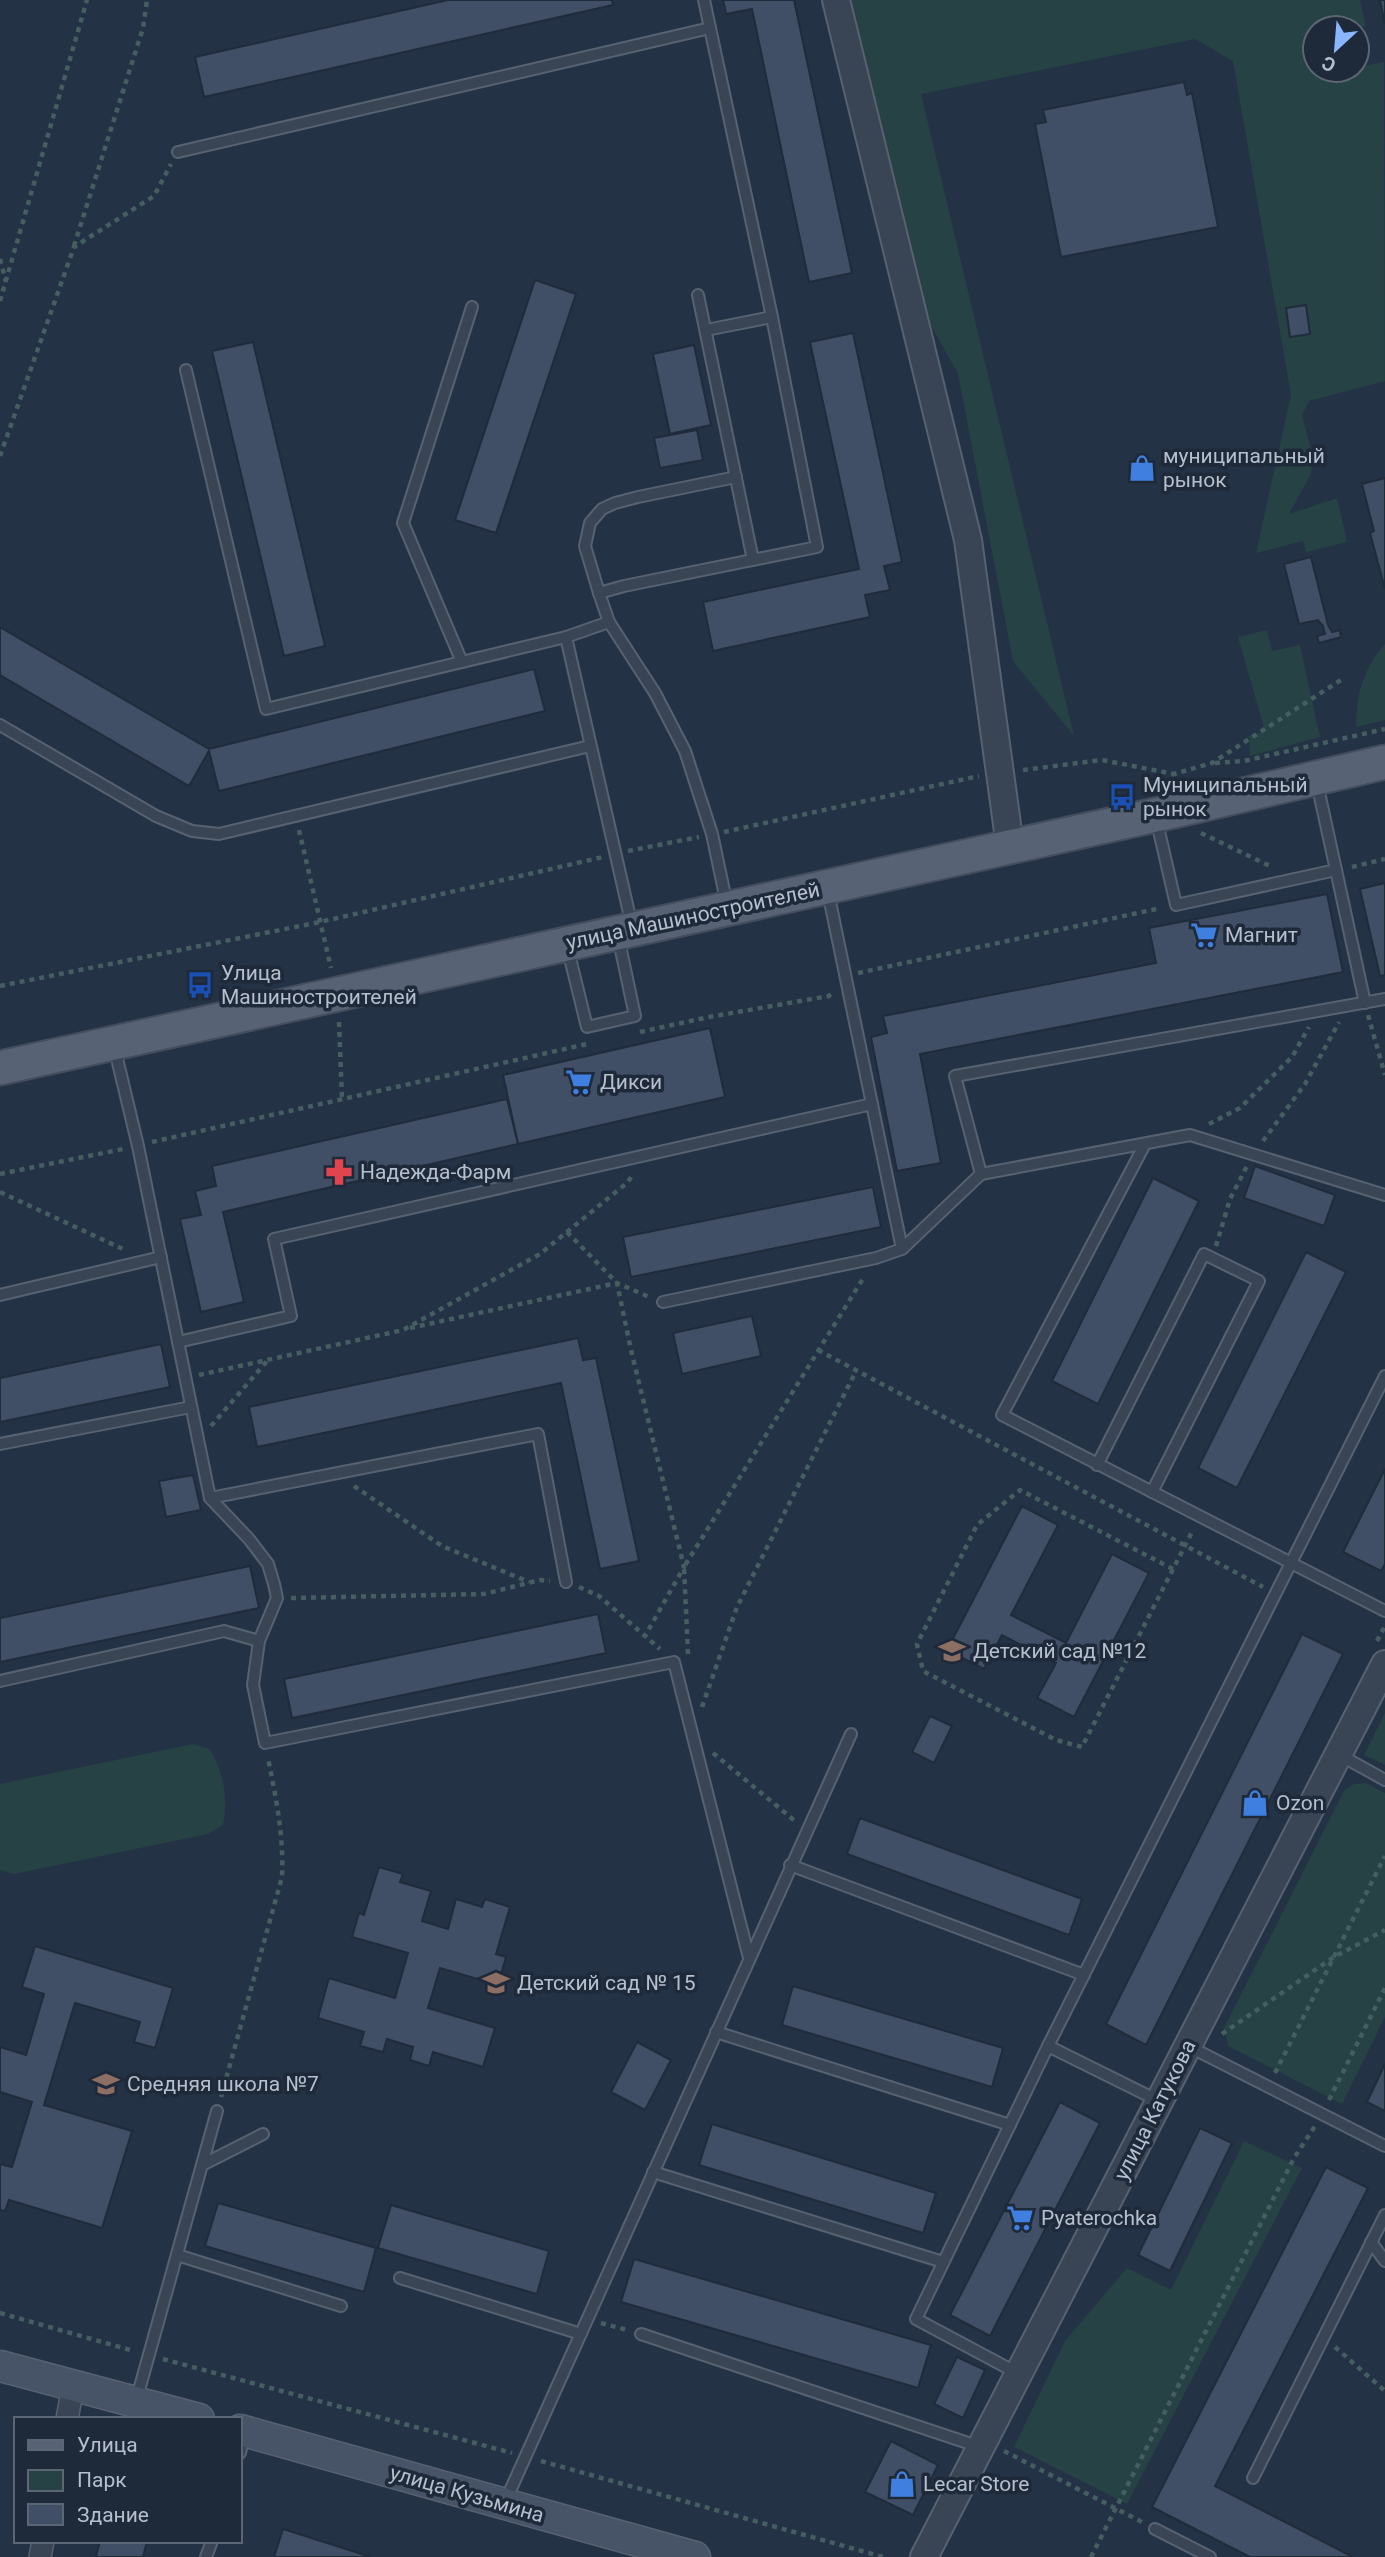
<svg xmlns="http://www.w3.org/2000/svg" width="1385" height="2557" font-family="Roboto,sans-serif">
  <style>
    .green { fill: #264245 }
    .building { fill: #404f65; stroke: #202b3b; stroke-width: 2 }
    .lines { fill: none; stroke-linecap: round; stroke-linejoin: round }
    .service-casing { stroke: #576271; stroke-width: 14 }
    .minor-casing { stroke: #576271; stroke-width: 24 }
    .tertiary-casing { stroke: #576271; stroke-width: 30 }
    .secondary-casing { stroke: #576271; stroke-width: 33 }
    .primary-casing { stroke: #434d5d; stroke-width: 37 }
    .path { stroke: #455e61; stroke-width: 4.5; stroke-dasharray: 5 5; stroke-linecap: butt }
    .service { stroke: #394454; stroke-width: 10 }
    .minor { stroke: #394454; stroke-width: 21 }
    .tertiary { stroke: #394454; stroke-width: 26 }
    .secondary { stroke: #475367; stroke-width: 30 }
    .primary { stroke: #576374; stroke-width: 33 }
    .labels { text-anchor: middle; stroke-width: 7; stroke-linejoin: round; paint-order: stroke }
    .poi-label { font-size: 21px; fill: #b6bfcd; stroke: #1e2939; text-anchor: start }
    .street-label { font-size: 21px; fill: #b6bfcd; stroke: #1e2939 }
  </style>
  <rect width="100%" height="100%" fill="#243245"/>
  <g class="green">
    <polygon points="851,0 1360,0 1366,26 1357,28 1315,28 1315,70 1357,70 1357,62 1358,67 1384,62 1385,381 1309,401 1302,415 1313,457 1311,474 1289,514 1337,498 1347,542 1306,552 1303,541 1256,553 1291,395 1233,61 1195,39 921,94 1074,736 1013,661 958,374 927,318"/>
    <polygon points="1267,630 1272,651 1300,645 1320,737 1250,756 1249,736 1265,731 1238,637"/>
    <path d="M1385,644V720L1356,727C1356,694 1363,669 1385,644Z"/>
    <polygon points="1385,1713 1385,1765 1364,1755"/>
    <path d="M193,1744L210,1749C223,1771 229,1800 223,1825L208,1834L14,1874L0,1870V1784Z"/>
    <polygon points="1366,1783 1385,1793 1385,2017 1342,2104 1228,2046 1224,2028 1344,1791 1354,1784"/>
    <polygon points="1244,2141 1302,2168 1127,2504 1014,2447 1065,2341 1127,2268 1171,2290"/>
  </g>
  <g class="building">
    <polygon points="448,0 612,0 613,5 204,97 195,57"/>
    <polygon points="723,0 794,0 852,273 809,282 752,9 726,14"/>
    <polygon points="1380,0 1385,0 1385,24"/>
    <polygon points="1184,82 1187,95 1192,93 1218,227 1061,257 1035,124 1046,122 1043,110"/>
    <polygon points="535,280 576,294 496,533 455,520"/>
    <polygon points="1306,305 1310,334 1290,337 1286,308"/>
    <polygon points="853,333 902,562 884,566 890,590 865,595 870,617 713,651 703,602 859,569 810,342"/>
    <polygon points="253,342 325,646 284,656 212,351"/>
    <polygon points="694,345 711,425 670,434 653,354"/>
    <polygon points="697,430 703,460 660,468 654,438"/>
    <polygon points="1385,478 1385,589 1370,533 1374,531 1362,484"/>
    <polygon points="1311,557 1328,625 1332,632 1340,630 1341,637 1319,643 1317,636 1325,634 1323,626 1318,620 1299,624 1284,564"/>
    <polygon points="0,627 209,749 534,669 545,711 219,791 209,751 189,786 0,675"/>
    <polygon points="1385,883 1385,975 1380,976 1360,889"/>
    <polygon points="1327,894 1343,972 920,1054 941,1163 897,1171 871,1037 887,1033 883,1016 1156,963 1149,928"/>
    <polygon points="710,1028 725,1097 518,1144 503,1075"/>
    <polygon points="507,1099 518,1144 223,1212 244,1302 201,1312 180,1219 201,1215 195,1191 216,1186 212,1166"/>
    <polygon points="1255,1166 1335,1195 1324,1226 1244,1198"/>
    <polygon points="1153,1178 1199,1201 1098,1404 1052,1381"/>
    <polygon points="873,1187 881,1227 631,1277 623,1237"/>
    <polygon points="1306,1252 1346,1272 1237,1488 1198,1468"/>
    <polygon points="752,1316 761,1356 682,1374 673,1333"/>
    <polygon points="578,1338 583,1360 596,1358 639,1561 600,1569 561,1383 257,1447 249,1407"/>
    <polygon points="161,1344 170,1387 0,1422 0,1378"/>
    <polygon points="1385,1469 1385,1564 1381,1571 1343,1552"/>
    <polygon points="193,1475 201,1510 166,1517 159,1481"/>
    <polygon points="1022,1506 1058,1525 1011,1615 1066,1643 1112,1554 1149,1573 1074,1717 1037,1698 1056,1663 1002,1635 984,1669 947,1650"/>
    <polygon points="250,1566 259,1608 0,1662 0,1618"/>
    <polygon points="598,1614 606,1653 292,1718 284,1679"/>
    <polygon points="1302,1634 1343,1654 1146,2045 1106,2024"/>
    <polygon points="930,1716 952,1726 934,1763 912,1752"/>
    <polygon points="860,1818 1082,1899 1069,1935 847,1854"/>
    <polygon points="379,1867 403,1874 400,1882 431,1891 422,1921 448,1929 456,1899 482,1907 485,1899 510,1907 496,1954 506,1957 498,1985 440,1968 428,2008 495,2028 483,2067 433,2052 429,2066 410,2060 413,2047 387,2039 383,2052 360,2046 364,2032 318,2018 329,1978 395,1998 408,1953 352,1937 359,1913 364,1915"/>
    <polygon points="35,1946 173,1988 155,2048 134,2042 140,2022 75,2003 44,2105 132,2131 102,2228 9,2200 5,2211 0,2210 0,2164 12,2167 32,2102 0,2092 0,2047 26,2055 44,1994 22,1987"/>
    <polygon points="793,1986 1003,2048 992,2087 782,2025"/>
    <polygon points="637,2042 671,2060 645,2110 611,2092"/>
    <polygon points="1385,2064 1385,2111 1367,2102"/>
    <polygon points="1060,2102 1100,2123 990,2336 950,2315"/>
    <polygon points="712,2124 936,2193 923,2233 699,2165"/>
    <polygon points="1200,2128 1232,2143 1170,2271 1138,2255"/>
    <polygon points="1326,2167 1368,2188 1215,2486 1353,2557 1250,2557 1152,2507"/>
    <polygon points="218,2203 376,2248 364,2292 205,2246"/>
    <polygon points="391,2205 549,2251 537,2294 378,2248"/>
    <polygon points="634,2259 931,2345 918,2388 621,2302"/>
    <polygon points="957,2357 985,2370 963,2418 934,2404"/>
    <polygon points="891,2441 938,2465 913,2515 865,2492"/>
    <polygon points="283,2529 371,2557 274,2557"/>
    <polygon points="100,2541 147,2541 143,2557 96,2557"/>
  </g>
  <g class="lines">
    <defs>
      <g id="service">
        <polyline points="704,0 772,317 817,547 624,586 599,593 609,622 655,693 685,751 712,834 727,905"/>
        <polyline points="178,152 710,28"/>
        <polyline points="698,295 753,560"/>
        <polyline points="706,330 772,317"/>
        <polyline points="186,370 266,709 566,637 609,622"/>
        <polyline points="599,593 585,546 590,523 602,509 615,503 638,497 736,477"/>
        <polyline points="566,637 632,926"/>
        <polyline points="462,662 403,523 472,307"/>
        <polyline points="0,725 156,816 192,831 219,834 590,746"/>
        <polyline points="1317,783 1365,1003"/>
        <polyline points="1156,818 1176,905 1336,870"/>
        <polyline points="828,892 902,1249"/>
        <polyline points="567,946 587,1027 635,1016 618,936"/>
        <polyline points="114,1046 138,1146 210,1498 538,1434 566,1582"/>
        <polyline points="1145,1144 1002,1415 1385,1611"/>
        <polyline points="981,1174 1190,1135 1385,1195"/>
        <polyline points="0,1295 161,1257"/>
        <polyline points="663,1302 876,1258 902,1249 981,1174 955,1076 1385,999"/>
        <polyline points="178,1342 291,1316 274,1239 872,1104"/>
        <polyline points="0,1444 191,1407"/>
        <polyline points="1097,1465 1204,1254 1259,1281 1152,1492"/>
        <polyline points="210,1498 249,1539 268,1564 274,1584 277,1598 259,1641 253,1685 265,1743 674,1662 749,1958"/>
        <polyline points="0,1681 224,1631 259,1641"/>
        <polyline points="1338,1754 1385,1780"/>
        <polyline points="790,1865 1084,1975"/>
        <polyline points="716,2032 1010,2125"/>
        <polyline points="1188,2046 1385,2146"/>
        <polyline points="1159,2101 1048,2046 1385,1376"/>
        <polyline points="202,2165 263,2134"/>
        <polyline points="653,2172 943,2262"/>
        <polyline points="1371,2242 1385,2261"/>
        <polyline points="177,2255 341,2306"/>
        <polyline points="400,2278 581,2334"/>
        <polyline points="641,2334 980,2447"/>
        <polyline points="1019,2374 916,2319 1048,2046"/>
        <polyline points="136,2401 217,2111"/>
        <polyline points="240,2453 244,2435"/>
        <polyline points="1253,2478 1385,2215"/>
        <polyline points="505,2502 851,1734"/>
        <polyline points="1155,2529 1210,2557"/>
        <polyline points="206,2557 212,2541"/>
      </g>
      <g id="minor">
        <polyline points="67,2419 73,2387"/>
        <polyline points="40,2557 43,2541"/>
      </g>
      <g id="tertiary">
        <polyline points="836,0 968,540 1010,846"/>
        <polyline points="924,2557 1385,1664"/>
      </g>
      <g id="secondary">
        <polyline points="0,2366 199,2419"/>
        <polyline points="240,2430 695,2557"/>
      </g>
      <polyline id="primary" points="0,1068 1183,809 1385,762"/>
    </defs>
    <use href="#service" class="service-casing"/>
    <use href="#minor" class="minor-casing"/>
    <use href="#tertiary" class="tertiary-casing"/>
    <use href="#secondary" class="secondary-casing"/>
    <use href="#primary" class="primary-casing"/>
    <g class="path">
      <polyline points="74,246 143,28 147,0"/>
      <polyline points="0,259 6,282"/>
      <polyline points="0,301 87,0"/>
      <polyline points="0,456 74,247 154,196 171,164"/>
      <polyline points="1215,763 1244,761 1385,729"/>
      <polyline points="1023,770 1102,760 1174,774"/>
      <polyline points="1177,786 1174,774 1212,763 1344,678"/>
      <polyline points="299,830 331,968"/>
      <polyline points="724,832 979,776"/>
      <polyline points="1201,833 1272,867"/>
      <polyline points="628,851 699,837"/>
      <polyline points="1352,867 1385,859"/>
      <polyline points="858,973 1161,908"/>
      <polyline points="0,986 320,922 603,857"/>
      <polyline points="1368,1015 1385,1075"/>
      <polyline points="339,1022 342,1099"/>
      <polyline points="640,1032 709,1017 829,996 833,992"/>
      <polyline points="1209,1124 1240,1108 1292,1057 1309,1027"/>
      <polyline points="1263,1141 1305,1084 1339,1022"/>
      <polyline points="152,1142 587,1044"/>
      <polyline points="0,1174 123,1149"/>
      <polyline points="0,1192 125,1250"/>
      <polyline points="567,1232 617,1283 631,1350 684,1567 645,1636"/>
      <polyline points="1216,1246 1230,1199 1247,1166"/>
      <polyline points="410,1328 617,1283 649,1297"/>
      <polyline points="818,1350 1263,1587"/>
      <polyline points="199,1375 403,1330 540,1254 628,1182 633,1174"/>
      <polyline points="211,1426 267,1361"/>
      <polyline points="354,1486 442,1546 529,1582"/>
      <polyline points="1173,1569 1020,1490 977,1525 917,1644 923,1671 1056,1740 1082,1747 1193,1530"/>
      <polyline points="579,1587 599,1596 660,1649"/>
      <polyline points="291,1598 484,1594 540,1580 550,1581"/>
      <polyline points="1377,1641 1385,1626"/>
      <polyline points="688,1654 684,1567 864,1277"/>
      <polyline points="702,1707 737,1607 856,1371"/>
      <polyline points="713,1753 795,1821"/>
      <polyline points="1222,2034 1334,1957 1385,1930"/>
      <polyline points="1275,2073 1385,1856"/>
      <path d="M221,2097L282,1877C284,1836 276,1798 268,1758"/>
      <polyline points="1329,2100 1385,1988"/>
      <polyline points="0,2313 134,2351"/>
      <polyline points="601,2323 627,2330"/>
      <polyline points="1335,2347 1385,2391"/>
      <polyline points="163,2359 512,2453"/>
      <polyline points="1004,2451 1142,2522"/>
      <polyline points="541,2461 883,2557"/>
      <polyline points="1091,2557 1294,2158 1315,2126"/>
    </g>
    <use href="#service" class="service"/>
    <use href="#minor" class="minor"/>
    <use href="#tertiary" class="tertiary"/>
    <use href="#secondary" class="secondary"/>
    <use href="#primary" class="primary"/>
  </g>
  <defs>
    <symbol id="shop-bare" viewBox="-9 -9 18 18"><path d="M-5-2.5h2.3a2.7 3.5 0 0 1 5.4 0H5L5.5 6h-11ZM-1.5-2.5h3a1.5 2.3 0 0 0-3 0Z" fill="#3f7fe0" stroke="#1e2939" stroke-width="2.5" paint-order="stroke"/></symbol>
    <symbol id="bus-bare" viewBox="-9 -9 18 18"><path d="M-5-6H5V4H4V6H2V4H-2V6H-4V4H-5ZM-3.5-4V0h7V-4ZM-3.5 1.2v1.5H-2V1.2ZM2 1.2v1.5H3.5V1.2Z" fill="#1a4fb4" stroke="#1e2939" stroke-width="2.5" paint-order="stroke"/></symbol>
    <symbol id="supermarket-bare" viewBox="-9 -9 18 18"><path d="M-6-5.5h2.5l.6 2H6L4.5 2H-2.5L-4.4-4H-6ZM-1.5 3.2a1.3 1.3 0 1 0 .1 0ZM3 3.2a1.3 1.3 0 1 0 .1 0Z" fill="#3f7fe0" stroke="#1e2939" stroke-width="2.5" paint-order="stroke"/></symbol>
    <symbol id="pharmacy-bare" viewBox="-9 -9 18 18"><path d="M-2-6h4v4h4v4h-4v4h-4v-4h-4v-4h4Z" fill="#e0444e" stroke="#1e2939" stroke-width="2.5" paint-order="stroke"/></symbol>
    <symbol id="school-bare" viewBox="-9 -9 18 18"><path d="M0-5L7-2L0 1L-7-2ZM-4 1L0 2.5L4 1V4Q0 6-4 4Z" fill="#8d6e63" stroke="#1e2939" stroke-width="2.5" paint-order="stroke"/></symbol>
  </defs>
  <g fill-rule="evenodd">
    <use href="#shop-bare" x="1123" y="449" width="38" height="38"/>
    <use href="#bus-bare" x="1103" y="778" width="38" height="38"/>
    <use href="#supermarket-bare" x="1185" y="916" width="38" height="38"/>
    <use href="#bus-bare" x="181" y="966" width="38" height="38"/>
    <use href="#supermarket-bare" x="560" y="1063" width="38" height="38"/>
    <use href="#pharmacy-bare" x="320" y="1153" width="38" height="38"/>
    <use href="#school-bare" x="933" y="1632" width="38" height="38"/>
    <use href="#shop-bare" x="1236" y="1784" width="38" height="38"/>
    <use href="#school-bare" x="477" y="1964" width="38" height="38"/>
    <use href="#school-bare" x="87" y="2065" width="38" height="38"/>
    <use href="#supermarket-bare" x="1001" y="2199" width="38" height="38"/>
    <use href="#shop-bare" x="883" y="2465" width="38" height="38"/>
  </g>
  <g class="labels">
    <g class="poi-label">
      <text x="1163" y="463">муниципальный<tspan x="1163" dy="24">рынок</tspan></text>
      <text x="1143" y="792">Муниципальный<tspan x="1143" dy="24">рынок</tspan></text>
      <text x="1225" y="942">Магнит</text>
      <text x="221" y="980">Улица<tspan x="221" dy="24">Машиностроителей</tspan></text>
      <text x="600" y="1089">Дикси</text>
      <text x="360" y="1179">Надежда-Фарм</text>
      <text x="973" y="1658">Детский сад №12</text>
      <text x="1276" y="1810">Ozon</text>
      <text x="517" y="1990">Детский сад № 15</text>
      <text x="127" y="2091">Средняя школа №7</text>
      <text x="1041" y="2225">Pyaterochka</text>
      <text x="923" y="2491">Lecar Store</text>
    </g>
    <g class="street-label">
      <text transform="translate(693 916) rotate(-12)" y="7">улица Машиностроителей</text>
      <text transform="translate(1155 2110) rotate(-63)" y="7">улица Катукова</text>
      <text transform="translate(467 2494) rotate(16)" y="7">улица Кузьмина</text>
    </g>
  </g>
  <rect x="14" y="2417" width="228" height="126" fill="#1e2939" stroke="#5b6574" stroke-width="2"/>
  <rect x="28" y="2440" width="35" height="10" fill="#576374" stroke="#5b6574" stroke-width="2"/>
  <text x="77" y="2452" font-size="21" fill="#b6bfcd">Улица</text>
  <rect x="28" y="2470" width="35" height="21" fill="#264245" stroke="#5b6574" stroke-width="2"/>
  <text x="77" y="2487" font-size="21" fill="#b6bfcd">Парк</text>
  <rect x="28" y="2504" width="35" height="21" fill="#404f65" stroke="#5b6574" stroke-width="2"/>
  <text x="77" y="2522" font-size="21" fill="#b6bfcd">Здание</text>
  <g transform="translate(1336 49) rotate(206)"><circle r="33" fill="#1e2939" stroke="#5b6574" stroke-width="2"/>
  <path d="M0-5L12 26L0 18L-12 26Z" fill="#8ab6ff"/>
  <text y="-10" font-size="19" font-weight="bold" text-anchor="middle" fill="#b6bfcd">С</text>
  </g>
</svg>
